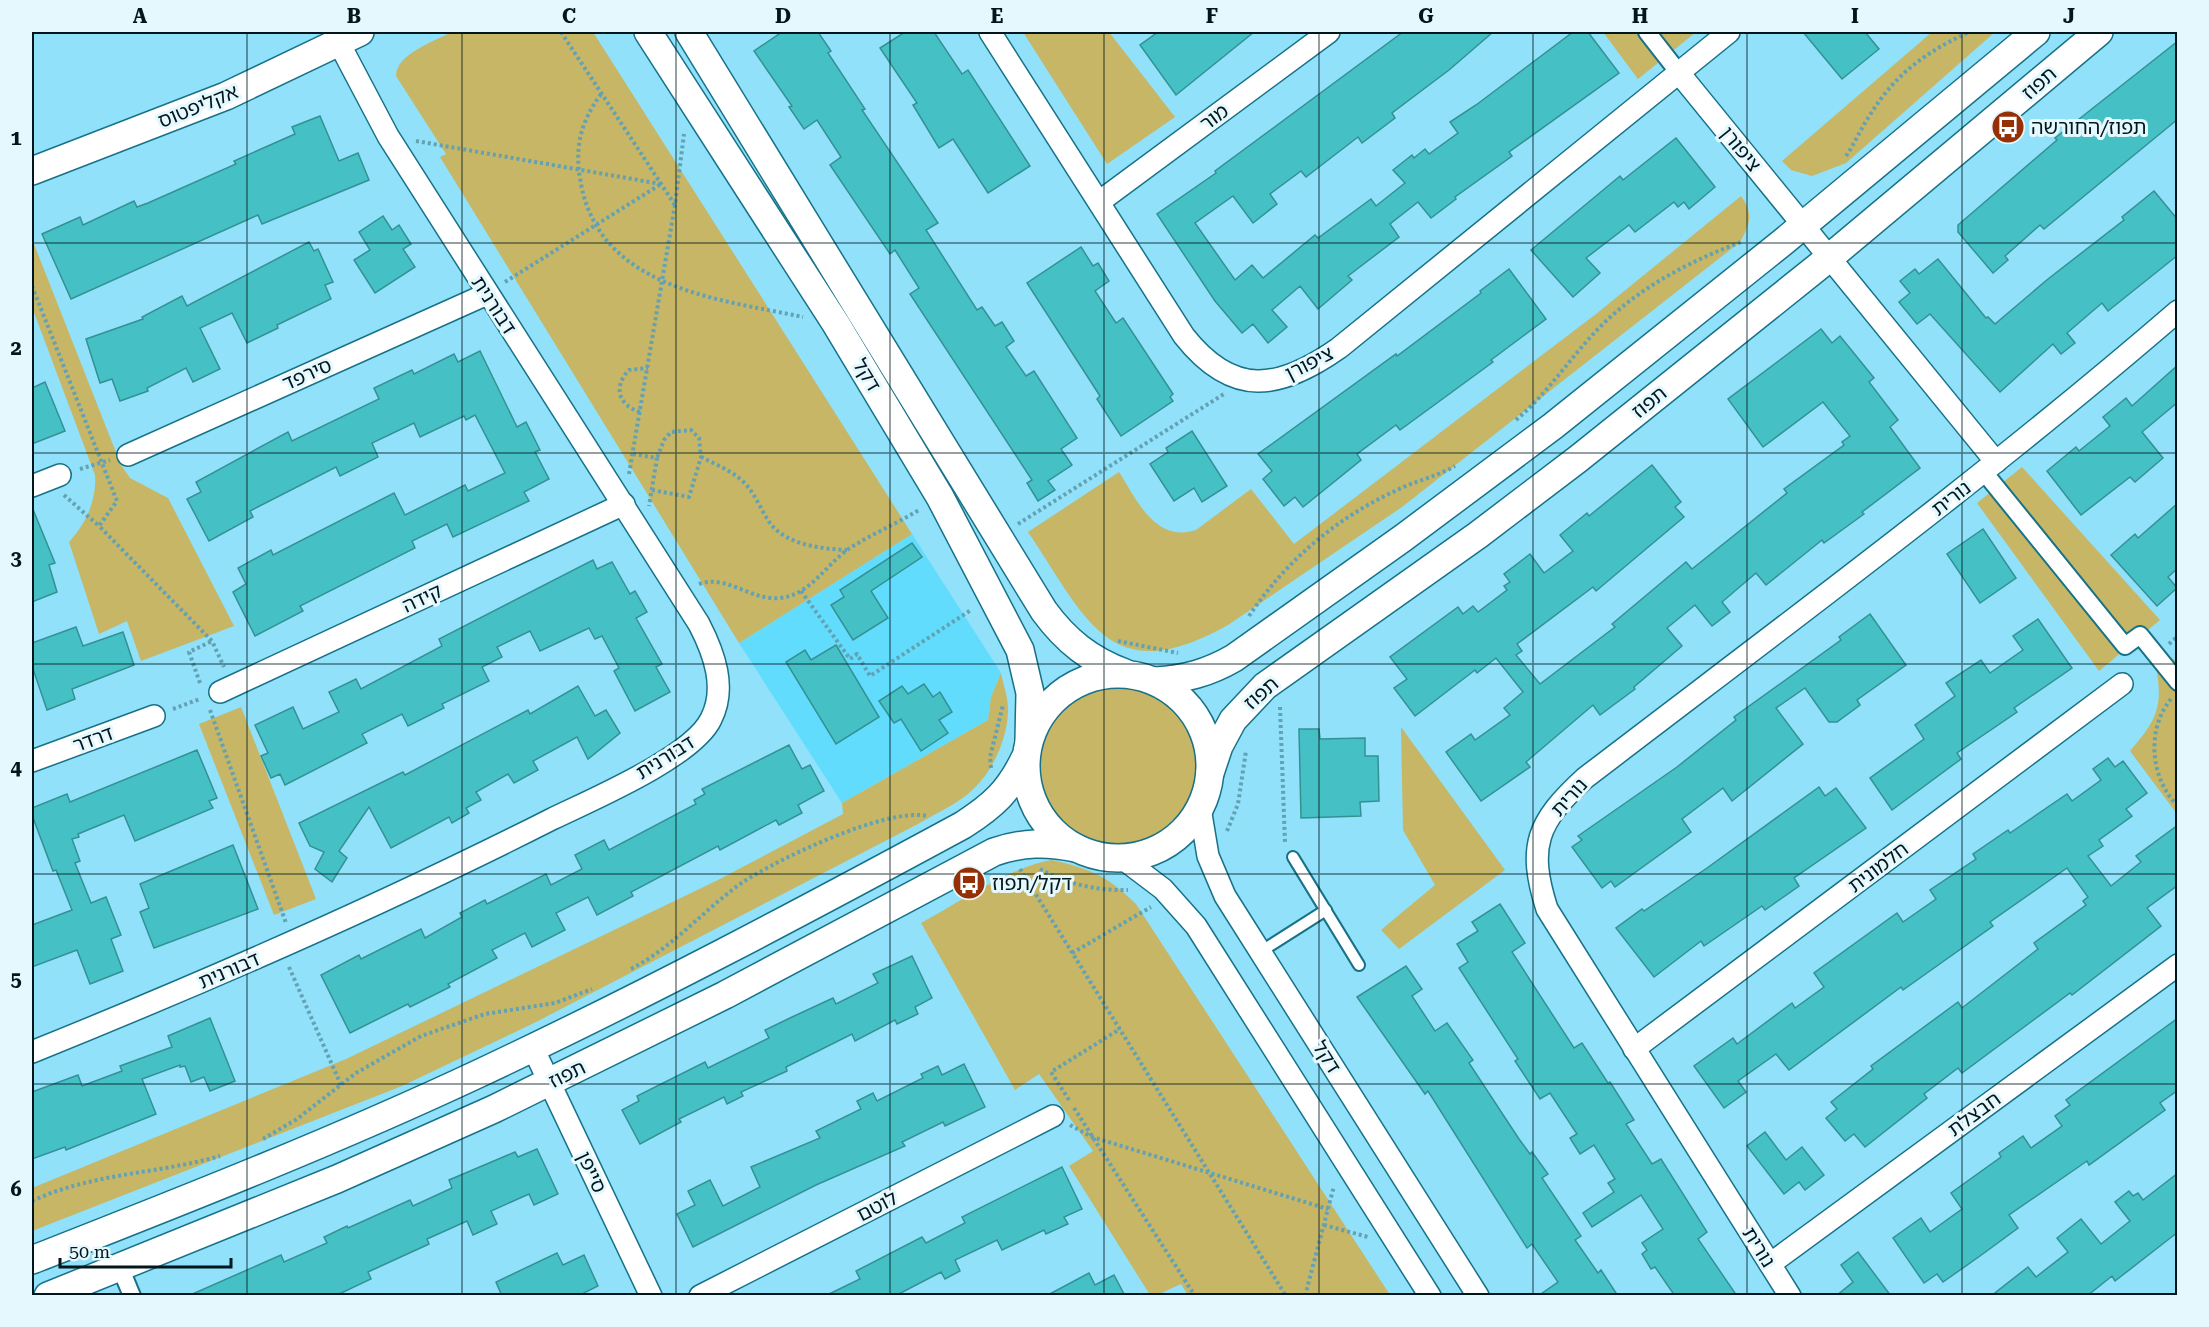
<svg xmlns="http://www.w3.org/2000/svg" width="2209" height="1327" font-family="'Roboto Serif','Noto Sans Hebrew',serif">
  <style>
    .built { fill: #61dcfd }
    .green { fill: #c7b665 }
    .building { fill: #45c1c6; stroke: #339194; stroke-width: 1.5 }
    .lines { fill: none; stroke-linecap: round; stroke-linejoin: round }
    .service-casing { stroke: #177288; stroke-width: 14 }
    .pedestrian-casing { stroke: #177288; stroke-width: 20 }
    .minor-casing { stroke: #177288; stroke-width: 24 }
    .tertiary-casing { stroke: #177288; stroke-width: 30 }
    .path { stroke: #63a1b3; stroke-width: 4; stroke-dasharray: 3 3; stroke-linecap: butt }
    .service { stroke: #fff; stroke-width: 10 }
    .pedestrian { stroke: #fff; stroke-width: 16 }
    .minor { stroke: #fff; stroke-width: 21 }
    .tertiary { stroke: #fff; stroke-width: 27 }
    .grid { fill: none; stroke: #01171d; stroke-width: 1.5; stroke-opacity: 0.55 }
    .labels { text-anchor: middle; stroke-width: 6; stroke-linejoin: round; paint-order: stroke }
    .street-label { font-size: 20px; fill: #01171d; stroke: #e5f8fe }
    .poi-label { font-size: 20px; fill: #01171d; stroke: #e5f8fe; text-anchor: start }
    .neatline { fill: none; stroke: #01171d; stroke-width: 2 }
    .grid-label { font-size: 20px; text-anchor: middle; font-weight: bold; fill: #01171d }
  </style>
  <rect width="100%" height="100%" fill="#90e1f9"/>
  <polygon class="built" points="912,534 1001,673 991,697 988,720 842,803 739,643"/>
  <g class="green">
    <path d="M452,32H593L912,534L739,643L440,157L446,154L396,76C396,54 435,41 452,32Z"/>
    <polygon points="1023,32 1109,32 1175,117 1107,164"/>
    <polygon points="1603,32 1696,32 1638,79"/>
    <polygon points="1932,32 1995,32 1846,163 1812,176 1791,170 1782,161"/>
    <path d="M1741,196C1754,214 1750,224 1740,242L1402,507L1228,625C1110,691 1088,621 1028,532L1119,472C1137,500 1155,543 1196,530L1251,489L1294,544L1596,314Z"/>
    <path d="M32,239L121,465L130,478L168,498L234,626L141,661L127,621L99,634L69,542C86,524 97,499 95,475L32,307Z"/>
    <polygon points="2022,467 2160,620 2099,671 1977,503"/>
    <path d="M2171,658L2178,662L2177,814L2130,751C2155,722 2164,707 2156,668Z"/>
    <path d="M1001,673C1003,684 1008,697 1008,709C1008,741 990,778 964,797C949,808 931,816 916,825L534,1023L402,1086L32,1231V1188L346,1059L718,880L843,814L842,803L988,720L991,697Z"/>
    <circle cx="1118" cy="766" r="85"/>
    <polygon points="241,707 316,899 274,915 199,724"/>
    <polygon points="1401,727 1505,870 1399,949 1381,930 1435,885 1403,830"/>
    <path d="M1052,860C1093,870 1106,875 1136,904L1390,1295H1188L1181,1284L1157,1295H1150L1069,1166L1093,1151L1039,1074L1015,1090L921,923C960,902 1009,867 1052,860Z"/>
  </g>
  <g class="building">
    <polygon points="782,32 818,32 831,51 828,53 865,109 862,110 938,223 926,230 977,310 982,307 995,326 1002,322 1014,341 1006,347 1026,376 1034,371 1077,438 1061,449 1072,465 1048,481 1055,490 1038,501 1027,483 1032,480 910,294 919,288 895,250 890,254 830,165 841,157 817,120 804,129 789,107 792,106 754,51"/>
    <polygon points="905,32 934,32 962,74 968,70 1030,166 988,193 953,139 939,148 913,105 917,103 880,48"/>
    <polygon points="1158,32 1254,32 1176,95 1140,45"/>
    <polygon points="1403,32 1493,32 1449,70 1392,113 1395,118 1362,143 1358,137 1306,177 1301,171 1270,194 1277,204 1253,223 1233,196 1195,223 1235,280 1252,265 1263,278 1315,235 1318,238 1371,199 1376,206 1405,183 1393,170 1412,155 1414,158 1425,149 1429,154 1458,133 1450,122 1476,105 1573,32 1588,32 1619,73 1509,152 1512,156 1455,197 1456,199 1431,218 1418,202 1390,224 1399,237 1348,276 1352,280 1318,309 1300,286 1272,310 1287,327 1268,343 1253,324 1242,333 1215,301 1157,214 1216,173 1215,171"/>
    <polygon points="1803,32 1865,32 1879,49 1842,79"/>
    <polygon points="2178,41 2178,119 2044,229 2040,225 2005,256 2008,260 1993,273 1958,232 1958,225 2057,140 2055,138"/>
    <polygon points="320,116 339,161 358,153 369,180 262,224 258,215 71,299 42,234 80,217 83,225 134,201 137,207 148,203 236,164 234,161 295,134 292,127"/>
    <polygon points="1676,138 1715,187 1689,209 1684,202 1678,207 1674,202 1635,232 1629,225 1586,258 1600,273 1573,297 1531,250 1620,176 1623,180"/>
    <polygon points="2154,191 2178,220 2178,255 2108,311 2102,303 2067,333 2075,343 2061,354 2053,344 2000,392 1930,314 1917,324 1899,302 1910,293 1900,281 1915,269 1919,274 1938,259 1986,318 1988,317 1995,324 2048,279 2124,220 2122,217"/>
    <polygon points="383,216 392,230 399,225 411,244 403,249 415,267 375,293 354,260 370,250 359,232"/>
    <polygon points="309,242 314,251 318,249 333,282 325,285 331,299 277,325 278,328 247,343 232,313 200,328 220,369 193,382 186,368 147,388 148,391 120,401 112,379 100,383 86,339 143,319 142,317 182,296 187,306"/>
    <polygon points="1081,247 1093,266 1098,263 1109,281 1095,291 1116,323 1123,318 1173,394 1170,397 1173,401 1121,436 1097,399 1100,396 1027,283"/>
    <polygon points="1509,269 1546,319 1491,360 1493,362 1400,430 1396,425 1357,454 1361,460 1303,507 1295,497 1284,506 1263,479 1272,471 1258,454 1396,354 1397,356 1481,293 1480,291"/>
    <polygon points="1821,329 1832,343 1840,336 1874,378 1869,382 1898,420 1890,427 1920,468 1862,512 1864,514 1824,543 1822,540 1766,585 1756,573 1722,602 1730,612 1712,626 1695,605 1667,628 1682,646 1634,687 1635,689 1600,715 1593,705 1526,762 1530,767 1481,801 1446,752 1471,734 1475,740 1510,715 1504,708 1523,692 1496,658 1477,673 1475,670 1415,716 1394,688 1407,679 1390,657 1458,607 1463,614 1473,606 1478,612 1507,590 1504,586 1510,582 1504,574 1530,554 1544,573 1573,551 1560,535 1587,513 1589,516 1652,465 1681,502 1675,507 1684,517 1596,591 1593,587 1517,644 1522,651 1516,655 1540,684 1615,627 1612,624 1686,562 1692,569 1787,493 1784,489 1844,445 1842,442 1850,436 1823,402 1763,447 1728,399"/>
    <polygon points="480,351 517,427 526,422 540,450 535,452 549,479 524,492 529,501 453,537 447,524 412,541 415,548 300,606 303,611 255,636 233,592 246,584 238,568 271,550 273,555 394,493 405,515 465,485 468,491 505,473 475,415 466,420 464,416 420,437 414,423 372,443 378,457 340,476 336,467 250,511 253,517 209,541 187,499 201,492 196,482 288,432 292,441 379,399 374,388 412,370 414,374 454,354 458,362"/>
    <polygon points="2178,365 2178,402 2142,432 2163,458 2135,482 2130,477 2081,515 2047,471 2076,447 2079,451 2110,426 2103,417 2126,398 2132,406"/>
    <polygon points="45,382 65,431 32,444 32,388"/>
    <polygon points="1192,431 1227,486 1202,502 1194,488 1174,501 1150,464 1168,452 1166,448"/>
    <polygon points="2178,503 2178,568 2168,577 2177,588 2157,606 2111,555 2135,534 2138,538"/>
    <polygon points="32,507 55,563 49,565 57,592 32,602"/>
    <polygon points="1983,529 2016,578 1980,603 1947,554"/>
    <polygon points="912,543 922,557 871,591 888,618 853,640 831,605 844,597 840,590"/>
    <polygon points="593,560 597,569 612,562 630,594 635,591 647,612 636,618 662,664 656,667 670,692 635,711 614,671 619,668 602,636 595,639 589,628 540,651 530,631 497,647 502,657 482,667 489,681 442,704 444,708 408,726 402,714 362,734 367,743 285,785 280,774 271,778 261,756 268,753 255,725 293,707 303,729 339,712 329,692 356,679 361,689 442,646 439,639"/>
    <polygon points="1870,614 1906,665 1857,700 1860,705 1837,722 1829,722 1805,688 1776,708 1803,744 1732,801 1723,788 1682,819 1691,832 1615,887 1611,881 1602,888 1572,847 1582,840 1578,836 1677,767 1736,720 1734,717 1841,640 1839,637"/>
    <polygon points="2038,619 2072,668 2014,708 2017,712 1957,753 1961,759 1892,810 1870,778 1924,739 1915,725 1955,696 1946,683 1981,660 1990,673 2023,650 2013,636"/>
    <polygon points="76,627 83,646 123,632 134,665 72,689 75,699 47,710 32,666 32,643"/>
    <polygon points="836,645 879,717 836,744 786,662 805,650 811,660"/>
    <polygon points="924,684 933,697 940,692 952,712 939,720 948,733 921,751 901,719 894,723 879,701 902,686 908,694"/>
    <polygon points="578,686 595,716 606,710 620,733 588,759 577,737 533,761 538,770 514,783 508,774 476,792 481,800 466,808 469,813 452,823 449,817 391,848 369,807 339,851 347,858 332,882 315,869 324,852 310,846 299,823 403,772 405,775 528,710 530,714"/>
    <polygon points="1299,729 1319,729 1320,739 1365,738 1365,756 1378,756 1379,801 1360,802 1361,816 1301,818"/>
    <polygon points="789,745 802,769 810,765 824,791 798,805 802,813 779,825 776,820 720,850 718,846 631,892 633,896 597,915 588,897 556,913 565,930 532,947 525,933 492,950 497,958 448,984 450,987 410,1007 408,1004 350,1033 321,975 359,955 361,959 421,929 425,938 462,917 460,913 485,900 487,904 546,874 551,885 582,869 575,855 604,840 609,850 696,804 694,800 705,794 702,789"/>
    <polygon points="197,750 217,798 209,801 213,808 135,841 124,815 78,834 79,837 72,839 80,861 75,863 91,903 106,897 121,935 111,939 123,971 90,984 77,950 32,967 32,925 72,910 56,870 53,871 32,815 32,808 67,794 70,802"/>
    <polygon points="2108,758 2115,767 2123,761 2147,793 2126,809 2132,816 2099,840 2103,846 2088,856 2111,886 2141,862 2136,856 2178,825 2178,885 2147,908 2161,926 2072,995 2070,993 1962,1073 1958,1068 1924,1094 1927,1098 1865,1147 1854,1134 1845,1141 1826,1118 1837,1109 1831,1102 1873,1069 1871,1066 1958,1002 1962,1008 2038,949 2034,943 2086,905 2083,901 2088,897 2067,868 1990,922 1993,926 1903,990 1901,987 1789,1070 1776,1054 1738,1081 1746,1092 1724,1108 1694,1066 1733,1038 1737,1044 1792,1003 1795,1008 1824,987 1814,973 1897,913 1903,922 1936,899 1930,890 1976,859 1973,854 2008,830 2010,833 2067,794 2072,801 2101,780 2093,769"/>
    <polygon points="1819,787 1825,796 1836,788 1866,828 1794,878 1799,886 1765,910 1762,906 1704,946 1701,941 1654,977 1616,928 1642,909 1644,911 1707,868"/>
    <polygon points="233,845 258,909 154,948 140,912 149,908 140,884"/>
    <polygon points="1500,904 1525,943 1512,952 1574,1048 1582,1043 1608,1083 1610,1082 1634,1120 1626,1124 1652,1164 1661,1159 1707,1232 1698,1239 1737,1296 1675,1296 1655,1267 1651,1269 1642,1254 1647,1250 1642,1243 1663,1229 1641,1195 1592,1227 1583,1213 1614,1192 1608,1183 1615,1179 1594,1145 1580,1154 1570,1138 1577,1134 1550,1093 1540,1099 1515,1061 1518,1059 1459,968 1468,962 1457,944 1478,931 1472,922"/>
    <polygon points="912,956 932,998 915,1007 918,1014 897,1024 895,1020 855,1041 852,1034 786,1067 787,1071 741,1092 743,1096 727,1104 724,1097 679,1119 681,1122 640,1144 622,1110 639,1101 637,1096 705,1062 708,1068 769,1038 765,1030 790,1018 833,998 836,1004 878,983 873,974"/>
    <polygon points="1406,966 1422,989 1412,996 1435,1031 1447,1023 1473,1060 1469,1063 1519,1139 1530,1154 1532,1152 1548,1174 1542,1178 1581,1236 1575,1240 1598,1273 1601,1270 1618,1296 1538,1296 1558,1282 1532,1244 1527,1248 1428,1091 1425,1094 1357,997"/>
    <polygon points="210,1018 235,1081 210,1091 204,1077 191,1082 185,1066 180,1067 180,1065 142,1079 156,1114 66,1150 65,1147 32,1159 32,1092 78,1075 82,1086 122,1071 120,1066 172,1047 168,1036"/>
    <polygon points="2178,1018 2178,1090 2160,1103 2165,1110 2089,1165 2087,1161 2009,1215 2018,1228 1980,1256 1943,1282 1937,1274 1924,1283 1893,1238 1921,1218 1930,1232 1962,1209 1951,1193 2001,1157 1999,1153 2023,1136 2031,1148 2062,1126 2055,1116 2070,1105 2066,1100"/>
    <polygon points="964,1064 985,1107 945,1126 943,1122 902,1142 905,1146 816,1185 693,1247 677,1214 695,1205 688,1191 710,1180 723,1206 760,1187 751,1167 820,1138 816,1131 861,1109 857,1101 873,1093 877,1101 923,1078 921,1074 938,1066 942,1075"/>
    <polygon points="1765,1132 1786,1160 1802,1147 1824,1175 1805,1190 1799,1182 1784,1194 1747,1146"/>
    <polygon points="537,1149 558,1194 534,1205 529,1194 491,1211 497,1224 473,1235 467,1221 427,1239 429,1244 368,1272 371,1279 335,1296 188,1296 281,1255 284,1262 327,1243 324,1237 347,1226 348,1228 410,1200 413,1206 452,1188 449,1180 515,1152 518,1157"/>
    <polygon points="1062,1167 1082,1209 1064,1217 1068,1224 1046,1234 1044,1230 1002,1250 997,1240 955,1260 960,1271 945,1279 941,1272 895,1296 825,1296 860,1279 856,1271 922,1237 926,1243 965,1223 962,1217"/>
    <polygon points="2178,1173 2178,1232 2115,1281 2112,1276 2087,1296 1991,1296 2028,1267 2036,1277 2068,1252 2057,1238 2081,1219 2101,1244 2130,1221 2115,1202 2129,1191 2133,1196 2138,1193 2143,1200"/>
    <polygon points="1858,1252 1891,1296 1836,1296 1853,1282 1841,1265"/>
    <polygon points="557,1253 563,1265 584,1255 598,1286 578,1296 502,1296 496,1282"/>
    <polygon points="1089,1273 1095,1285 1114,1275 1125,1296 1046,1296"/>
  </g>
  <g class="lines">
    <defs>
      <g id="service">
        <polyline points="1293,857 1359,965"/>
        <polyline points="1260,952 1326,910"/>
      </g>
      <g id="pedestrian">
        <polyline points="1647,32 1679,73"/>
        <polyline points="1984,472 2125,646 2140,635 2178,682"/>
        <polyline points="120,1267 132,1296"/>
      </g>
      <g id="minor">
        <path d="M990,32L1184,336C1233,398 1279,390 1339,348L1729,32"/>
        <polyline points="1679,73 1996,462"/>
        <polyline points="1099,202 1329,32"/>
        <polyline points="128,455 487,294"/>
        <polyline points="32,486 60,475"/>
        <polyline points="220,692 624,504"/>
        <polyline points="32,761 154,716"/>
        <polyline points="1200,808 1208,856 1225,896 1478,1296"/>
        <polyline points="1122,858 1163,889 1196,926 1430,1296"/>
        <polyline points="533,1048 651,1296"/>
        <polyline points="1634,1049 2122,684"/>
        <path d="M32,1052C208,981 382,905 552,819C591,800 693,757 711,719C727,688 714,653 699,624L388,136L339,43"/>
        <polyline points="1770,1264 2178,965"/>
        <polyline points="700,1296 1053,1116"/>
        <path d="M1790,1296L1547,909C1527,846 1537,822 1585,778C1785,625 1987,476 2178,311"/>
      </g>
      <g id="tertiary">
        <polyline points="648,32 836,324 940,497 1020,650 1030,693 1029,740"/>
        <path d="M689,32L1044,611C1066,641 1090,660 1125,673"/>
        <polyline points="32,171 226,96 360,32"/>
        <circle cx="1118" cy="766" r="92"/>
        <path d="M1155,681C1185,679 1208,673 1234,658L1403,538L1553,426L1783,242L2036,32"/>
        <polyline points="1210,773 1219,746 1233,720 1265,686 1478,535 1578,459 1829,258 2099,32"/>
        <path d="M32,1260C182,1201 333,1142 480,1073C644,996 804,911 963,825C994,805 1009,791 1025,758"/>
        <path d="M48,1296L337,1179L494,1109L725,995L994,852C1023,842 1047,842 1076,848"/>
      </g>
    </defs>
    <use href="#service" class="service-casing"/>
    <use href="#pedestrian" class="pedestrian-casing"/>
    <use href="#minor" class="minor-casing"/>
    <use href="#tertiary" class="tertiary-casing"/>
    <g class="path">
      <polyline points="561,32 675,205"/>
      <path d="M601,94C580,123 574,148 581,184C601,289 718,299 803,317"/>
      <polyline points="416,141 661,184"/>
      <path d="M1846,156C1855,143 1861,128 1870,115C1895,74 1926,52 1969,32"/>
      <polyline points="505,282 661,184"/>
      <polyline points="32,286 117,501 99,526 212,641 224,667"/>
      <path d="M640,412C618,405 613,387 629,370L648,368"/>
      <path d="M1516,420C1547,394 1570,358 1598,329C1638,288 1688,262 1741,242"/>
      <polyline points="633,454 657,458 649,506"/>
      <path d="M701,457C717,465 737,473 748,487C757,498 762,512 770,523C786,545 822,549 847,550"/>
      <polyline points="80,469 110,460"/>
      <polyline points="629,474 675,205 684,134"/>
      <polyline points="652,490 689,497 701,457 699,438 691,430 671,432 664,440 657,458"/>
      <polyline points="64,495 99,526"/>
      <polyline points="1018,524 1224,394"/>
      <path d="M699,584C726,574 752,601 779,598C810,596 826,564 850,548C872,534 896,524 919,510"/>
      <polyline points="801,591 850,659 857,654 870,676 971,610"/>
      <path d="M1249,616C1286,561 1335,519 1395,491C1414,481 1436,477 1455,466"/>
      <polyline points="1118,641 1178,653"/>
      <polyline points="2169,644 2178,636"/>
      <polyline points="200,683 189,652 212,641"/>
      <path d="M2171,699C2146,729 2150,779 2178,806"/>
      <polyline points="1280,707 1285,843"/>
      <polyline points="173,709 200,699"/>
      <polyline points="210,710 286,923"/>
      <polyline points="991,768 990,757 1003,705"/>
      <polyline points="1227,831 1238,804 1246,751"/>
      <polyline points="1020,869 1286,1296"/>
      <path d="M1040,869C1066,884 1098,891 1128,890"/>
      <polyline points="1072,953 1151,907"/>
      <polyline points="289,967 341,1085"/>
      <path d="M631,969C675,946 703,910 743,882C778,859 887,807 927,816"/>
      <polyline points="1069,1100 1051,1072 1120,1029"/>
      <polyline points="1074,1108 1195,1296"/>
      <polyline points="1070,1125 1092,1137 1328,1209"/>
      <polyline points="263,1139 297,1119 356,1073 421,1036 485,1014 555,1003 592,989"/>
      <path d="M32,1201C92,1173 157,1174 220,1156"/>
      <polyline points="1324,1225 1368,1237"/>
      <polyline points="1305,1296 1334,1186"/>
    </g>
    <use href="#service" class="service"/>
    <use href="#pedestrian" class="pedestrian"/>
    <use href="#minor" class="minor"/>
    <use href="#tertiary" class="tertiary"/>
  </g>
  <path class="grid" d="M247,32V1296M462,32V1296M676,32V1296M890,32V1296M1104,32V1296M1319,32V1296M1533,32V1296M1747,32V1296M1962,32V1296M32,243H2178M32,453H2178M32,664H2178M32,874H2178M32,1084H2178"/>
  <defs>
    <symbol id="bus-disc" viewBox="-11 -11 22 22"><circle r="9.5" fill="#952f06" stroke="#e5f8fe"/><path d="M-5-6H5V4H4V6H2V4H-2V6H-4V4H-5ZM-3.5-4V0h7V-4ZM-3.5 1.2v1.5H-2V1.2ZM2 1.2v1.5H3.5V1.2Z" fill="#fff"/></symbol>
  </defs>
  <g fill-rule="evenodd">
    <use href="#bus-disc" x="1989" y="108" width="38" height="38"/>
    <use href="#bus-disc" x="950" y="864" width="38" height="38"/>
  </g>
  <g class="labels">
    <g class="street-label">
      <text transform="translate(2039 83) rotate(-41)" y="7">תפוז</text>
      <text transform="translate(198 106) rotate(-22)" y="7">אקליפטוס</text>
      <text transform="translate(1214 117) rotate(-37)" y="7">מור</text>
      <text transform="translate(1741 149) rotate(51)" y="7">ציפורן</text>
      <text transform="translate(494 305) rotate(57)" y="7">דבורנית</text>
      <text transform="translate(1309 363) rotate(-27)" y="7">ציפורן</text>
      <text transform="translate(307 374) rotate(-24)" y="7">סירפד</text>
      <text transform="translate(867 375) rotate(59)" y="7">דקל</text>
      <text transform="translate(1649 402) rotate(-39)" y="7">תפוז</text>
      <text transform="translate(1951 498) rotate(-38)" y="7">נורית</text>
      <text transform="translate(422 598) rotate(-25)" y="7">קידה</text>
      <text transform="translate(1261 693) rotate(-41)" y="7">תפוז</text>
      <text transform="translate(93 739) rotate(-20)" y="7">דרדר</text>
      <text transform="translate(665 757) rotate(-32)" y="7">דבורנית</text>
      <text transform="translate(1569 797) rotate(-48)" y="7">נורית</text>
      <text transform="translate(1878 867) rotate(-37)" y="7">חלמונית</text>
      <text transform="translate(229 970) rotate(-23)" y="7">דבורנית</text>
      <text transform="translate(1327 1057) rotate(58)" y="7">דקל</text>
      <text transform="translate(567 1074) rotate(-26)" y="7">תפוז</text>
      <text transform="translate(1974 1114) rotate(-36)" y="7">חבצלת</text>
      <text transform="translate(592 1172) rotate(65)" y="7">סייפן</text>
      <text transform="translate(877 1206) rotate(-27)" y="7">לוטם</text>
      <text transform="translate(1759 1247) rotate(58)" y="7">נורית</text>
    </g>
    <g class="poi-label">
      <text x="2031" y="134">תפוז/החורשה</text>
      <text x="992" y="890">דקל/תפוז</text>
    </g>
  </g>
  <rect width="2209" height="1327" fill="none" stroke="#e5f8fe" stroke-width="66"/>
  <path d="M60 1258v9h171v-9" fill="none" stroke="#01171d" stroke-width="3"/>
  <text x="69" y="1258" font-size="18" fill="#01171d" stroke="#e5f8fe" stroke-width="4.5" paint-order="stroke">50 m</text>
  <rect x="33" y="33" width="2143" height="1261" class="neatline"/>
  <g class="grid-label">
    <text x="140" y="23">A</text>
    <text x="354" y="23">B</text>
    <text x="569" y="23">C</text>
    <text x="783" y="23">D</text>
    <text x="997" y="23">E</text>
    <text x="1212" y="23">F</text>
    <text x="1426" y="23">G</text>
    <text x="1640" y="23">H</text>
    <text x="1855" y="23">I</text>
    <text x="2069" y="23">J</text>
    <text x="16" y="145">1</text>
    <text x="16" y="355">2</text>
    <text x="16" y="565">3</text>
    <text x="16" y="775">4</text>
    <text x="16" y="986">5</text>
    <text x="16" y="1196">6</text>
  </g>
</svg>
